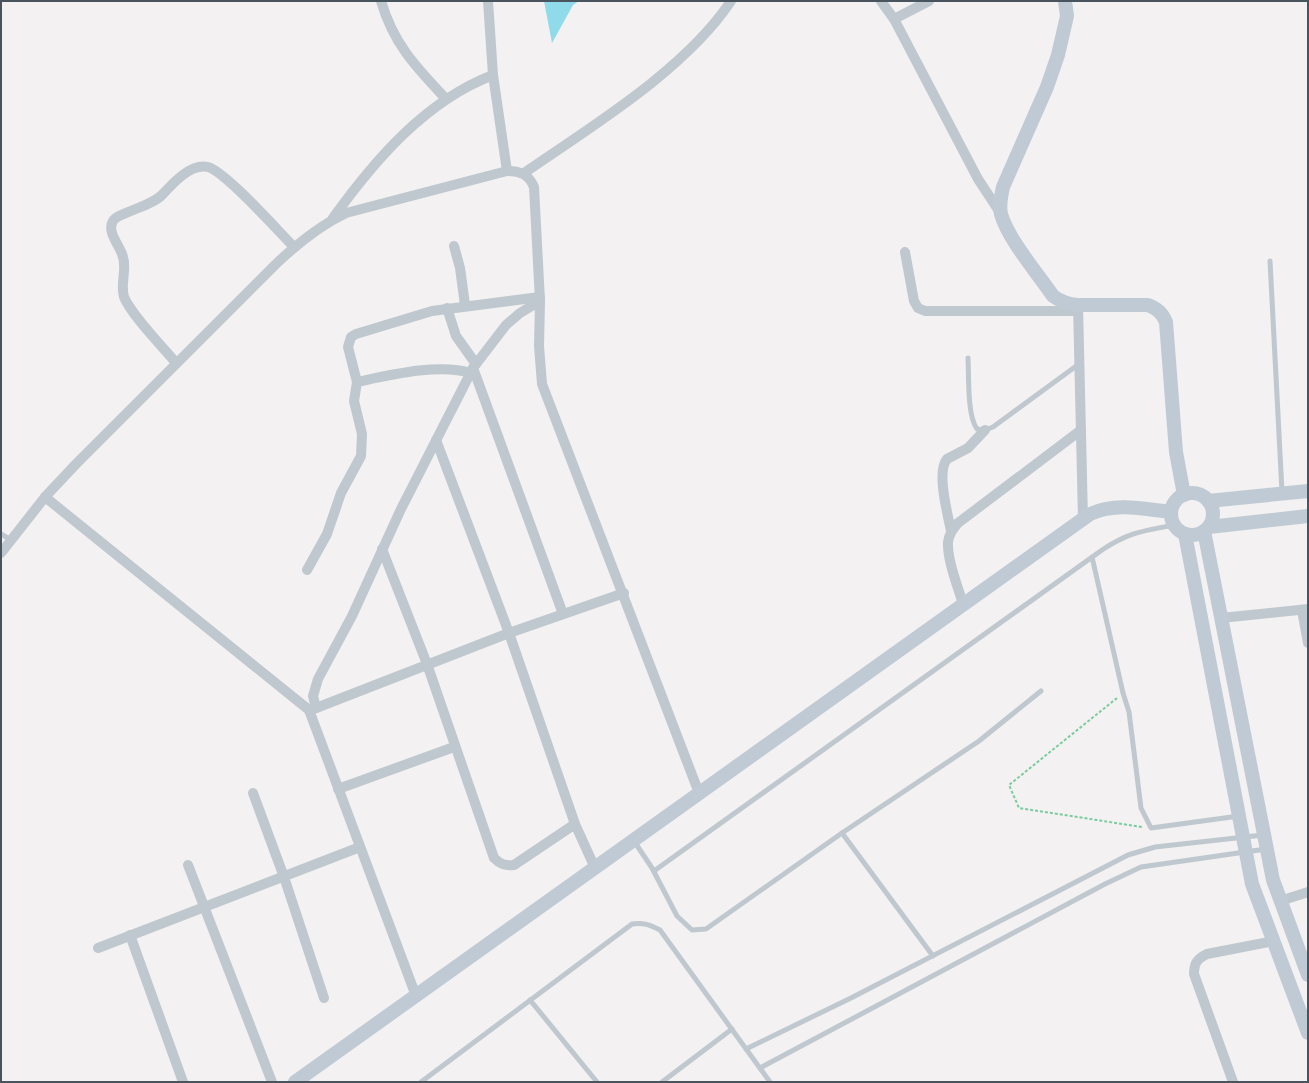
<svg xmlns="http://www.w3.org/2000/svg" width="1309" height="1083" font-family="Raleway,sans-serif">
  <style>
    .water { fill: #8fdbea }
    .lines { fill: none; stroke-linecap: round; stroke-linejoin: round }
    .path { stroke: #7acca0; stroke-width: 2; stroke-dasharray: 3 2; stroke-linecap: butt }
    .lane { stroke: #bfc8cf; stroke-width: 5 }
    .street { stroke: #bfc8cf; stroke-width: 10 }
    .secondary { stroke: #bfcad4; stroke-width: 14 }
  </style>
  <rect width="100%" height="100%" fill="#f3f1f1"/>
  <polygon class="water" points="544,1 579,1 573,5 552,43"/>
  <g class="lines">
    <polyline class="path" points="1117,698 1009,785 1019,808 1142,827"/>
    <g class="lane">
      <polyline points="1270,261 1282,492"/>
      <path d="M968,358C969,376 967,416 977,429L985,430L993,427L1079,364"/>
      <polyline points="1,534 11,540"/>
      <polyline points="1092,557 1123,693 1129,712 1141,808 1151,828 1239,816"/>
      <polyline points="842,833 933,956"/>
      <polyline points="634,841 652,868 677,916 692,930 706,929 842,833 979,741 1041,691"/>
      <path d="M654,871L1102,550C1129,532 1143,531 1174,525"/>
      <polyline points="530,1000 597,1082"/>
      <polyline points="746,1049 851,998 1128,855 1155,847 1263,835"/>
      <polyline points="760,1068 1105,884 1141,867 1266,849"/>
      <path d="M421,1082L632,924C643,922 650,925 660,930L770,1082"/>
      <polyline points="662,1082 732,1029"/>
    </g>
    <g class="street">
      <path d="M381,1C394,45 416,67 446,99"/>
      <polyline points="488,1 493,75 507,171"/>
      <polyline points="881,1 894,19 978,179 1001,214"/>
      <polyline points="894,19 929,1"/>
      <path d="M524,173C592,126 685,70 731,1"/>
      <path d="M333,218C374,161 425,101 493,75"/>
      <polyline points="454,246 460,268 465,305"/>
      <polyline points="905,252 914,301 918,308 925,311 1078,311"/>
      <polyline points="1078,305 1083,519"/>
      <polyline points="447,308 456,336 476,364"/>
      <path d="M176,363C162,346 132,316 124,297C120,284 127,270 123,257C121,247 106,232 113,221C117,213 151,207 163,194C173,183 191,163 208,167C226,172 278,231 294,247"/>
      <polyline points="473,368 563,614"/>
      <path d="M357,382C390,375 439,363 471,373"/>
      <polyline points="436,440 509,633 575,824 595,868"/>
      <polyline points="45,497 309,710 416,996"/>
      <path d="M951,531C948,515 936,472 947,459L968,448L985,430"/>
      <path d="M382,549L427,664L494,858C500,864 505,866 514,865L575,824"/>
      <path d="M1,553L45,497L76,464L276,264C298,243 319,226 346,213L507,171C521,171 529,175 534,187L540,301L539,346L542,384L699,793"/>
      <polyline points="307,570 327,534 341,493 361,456 362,434 354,401 357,382 348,347 351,337 356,334 432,311 540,297"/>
      <path d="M963,604C958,587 947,560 948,542C949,534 953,529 958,523L1081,430"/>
      <polyline points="1302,610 1308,643"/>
      <polyline points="1221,618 1308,609"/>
      <polyline points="316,708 313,696 318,679 352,616 401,509 473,368 506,325 520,313 540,301"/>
      <polyline points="311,710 509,633 624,593"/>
      <polyline points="338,789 454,747"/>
      <polyline points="253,793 284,877 324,998"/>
      <polyline points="188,865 272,1082"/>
      <polyline points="1280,901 1308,892"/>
      <polyline points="130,935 183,1082"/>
      <polyline points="98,948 360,847"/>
      <path d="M1233,1082L1194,974C1194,963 1197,959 1207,954L1274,941"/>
    </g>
    <g class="secondary">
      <path d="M1065,1L1067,16L1058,55L1047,87L1003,187C1001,196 999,205 1001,214C1008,239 1038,274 1053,296C1061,302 1068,304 1078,305H1148C1158,309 1162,313 1166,322L1176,452L1184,495"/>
      <circle cx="1192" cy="514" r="21"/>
      <polyline points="1208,501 1308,491"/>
      <polyline points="1209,527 1308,516"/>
      <polyline points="1204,531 1273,880 1308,975"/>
      <polyline points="1185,534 1252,884 1308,1033"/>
      <path d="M295,1082L1090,514C1116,502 1144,509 1171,512"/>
    </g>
  </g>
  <rect width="1309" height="1083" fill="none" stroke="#49555e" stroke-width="4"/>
</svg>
